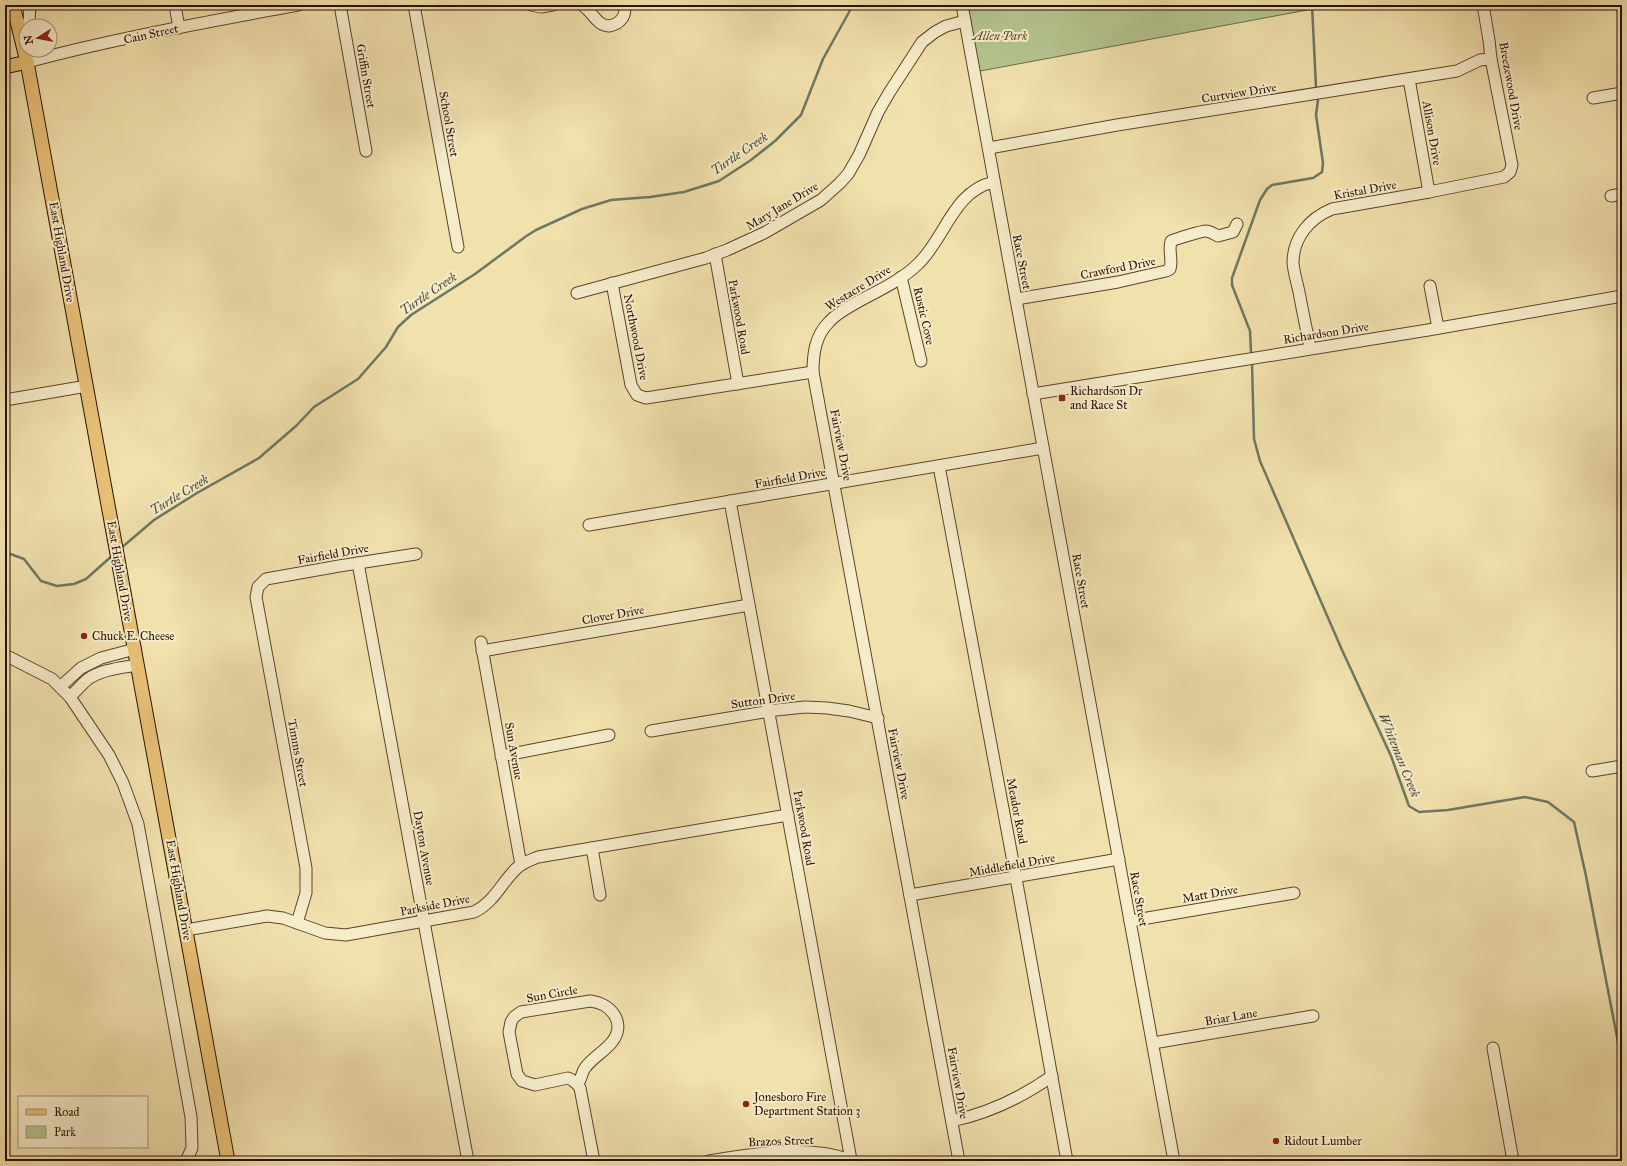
<svg xmlns="http://www.w3.org/2000/svg" width="1627" height="1166" font-family="'IM FELL Great Primer',serif">
  <style>
    .green { fill: #b4c48f; stroke: #6e6a48 }
    .lines { fill: none; stroke-linecap: round; stroke-linejoin: round }
    .stream { stroke: #6d7863; stroke-width: 2.5 }
    .minor-casing { stroke: #5b442b; stroke-width: 13 }
    .major-casing { stroke: #291000; stroke-width: 15 }
    .minor { stroke: #f6ecca; stroke-width: 11 }
    .major { stroke: #e8c076; stroke-width: 13 }
    .poi-dot { fill: #8f2418; stroke: #f6ecca; stroke-width: 1.5 }
    .labels { text-anchor: middle; stroke-width: 4; stroke-linejoin: round; paint-order: stroke }
    .street-label { font-size: 12px; fill: #291000; stroke: #f6ecca }
    .park-label { font-size: 12px; font-style: italic; fill: #5a4f32; stroke: #f6ecca }
    .poi-label { font-size: 12px; fill: #291000; stroke: #f6ecca; text-anchor: start }
    .water-label { font-size: 13px; font-style: italic; fill: #514d3a; stroke: #f6ecca }
  </style>
  <rect width="100%" height="100%" fill="#f1e1ad"/>
  <filter id="stains"><feTurbulence type="fractalNoise" baseFrequency=".005" numOctaves="4"/><feColorMatrix values="0 0 0 0 .2 0 0 0 0 .09 0 0 0 0 .02 0 0 0 .5 -.17"/></filter>
  <radialGradient id="worn" r=".72"><stop offset=".6" stop-color="#630" stop-opacity="0"/><stop offset="1" stop-color="#630" stop-opacity=".3"/></radialGradient>
  <polygon class="green" points="962,5 1334,5 975,72"/>
  <g class="lines">
    <g class="stream">
      <polyline points="1312,5 1316,87"/>
      <polyline points="1251,352 1250,331 1232,285 1232,278 1260,200 1267,189 1272,185 1313,178 1322,172 1323,163 1316,115 1318,100"/>
      <polyline points="1252,364 1254,439 1260,461 1342,650 1391,756 1409,806 1419,812 1448,810 1525,797 1548,802 1574,822 1586,876 1622,1063"/>
      <polyline points="120,549 154,520 197,493 259,458 296,426 314,407 358,379 386,347 398,327 411,315 475,274 525,237 536,230 582,209 611,200 650,197 684,192 719,181 751,160 775,141 801,115 823,59 853,5"/>
      <polyline points="5,552 24,559 41,581 57,586 74,584 86,579 113,555"/>
    </g>
    <defs>
      <g id="minor">
        <polyline points="175,5 179,28"/>
        <polyline points="340,5 366,151"/>
        <polyline points="414,5 458,247"/>
        <polyline points="531,5 541,7 553,5"/>
        <path d="M582,5C593,12 596,25 609,26C620,24 627,16 624,5"/>
        <polyline points="962,5 1174,1161"/>
        <polyline points="1621,5 1622,8"/>
        <polyline points="19,30 29,22 30,5"/>
        <path d="M27,62C116,38 207,22 298,5"/>
        <polyline points="1409,79 1429,192"/>
        <polyline points="1593,98 1622,93"/>
        <polyline points="989,148 1117,125 1457,71 1480,60 1491,59"/>
        <polyline points="1611,196 1622,194"/>
        <polyline points="715,254 738,384"/>
        <polyline points="901,277 921,361"/>
        <polyline points="612,283 631,385 637,395 646,398 813,372"/>
        <polyline points="1430,286 1438,328"/>
        <polyline points="577,293 706,258 727,250 764,233 821,200 840,183 848,174 859,155 878,112 889,93 922,42 935,32 946,26 965,21"/>
        <path d="M1016,299L1118,282L1166,271L1170,269C1173,259 1168,252 1171,241C1176,239 1201,231 1206,231C1210,231 1214,234 1218,236L1233,232L1237,224"/>
        <path d="M1310,348C1307,331 1303,314 1300,297C1298,286 1294,274 1293,263C1293,237 1310,218 1332,209L1429,192L1504,177L1510,172L1512,165L1491,59L1489,40L1483,5"/>
        <polyline points="1033,394 1428,330 1622,296"/>
        <polyline points="5,400 87,386"/>
        <polyline points="939,466 1016,878 1067,1161"/>
        <polyline points="730,501 851,1160"/>
        <polyline points="589,525 1043,448"/>
        <polyline points="358,563 468,1161"/>
        <polyline points="481,642 521,865"/>
        <polyline points="482,651 749,605"/>
        <polyline points="5,655 52,679 70,697 109,755 123,783 138,824 191,1117 192,1148 186,1161"/>
        <polyline points="60,687 81,668 101,658 135,649"/>
        <path d="M70,697C76,691 82,684 88,679C103,669 121,668 137,665"/>
        <polyline points="651,731 776,710 805,707 827,708 849,711 878,718"/>
        <polyline points="501,756 609,735"/>
        <polyline points="1592,771 1622,766"/>
        <polyline points="592,848 600,895"/>
        <polyline points="910,895 1119,859"/>
        <polyline points="1130,921 1294,893"/>
        <polyline points="297,923 306,893 306,868 256,597 258,587 266,579 339,566 416,554"/>
        <path d="M186,930L267,916L283,918L325,933L346,935L474,912C495,902 502,881 518,867C524,862 531,860 538,857L788,815"/>
        <path d="M590,1001C611,1003 627,1023 612,1042C604,1052 592,1058 585,1068C581,1073 582,1080 577,1084L572,1080L568,1078L535,1085L522,1081L517,1074L509,1032L511,1022L514,1017L521,1012Z"/>
        <polyline points="1153,1043 1313,1016"/>
        <polyline points="1493,1048 1513,1161"/>
        <polyline points="577,1084 580,1088 594,1161"/>
        <path d="M952,1121C989,1113 1021,1098 1052,1076"/>
        <path d="M709,1161C754,1153 809,1144 853,1161"/>
        <path d="M959,1161L813,372C813,354 815,336 829,322C836,314 845,309 854,304C875,292 901,281 918,264C946,237 953,191 994,182"/>
      </g>
      <g id="major">
        <polyline points="13,5 27,62 228,1161"/>
        <polyline points="5,67 27,62"/>
      </g>
    </defs>
    <use href="#minor" class="minor-casing"/>
    <use href="#major" class="major-casing"/>
    <use href="#minor" class="minor"/>
    <use href="#major" class="major"/>
  </g>
  <g class="poi-dot">
    <rect x="1058" y="394" width="8" height="8" rx="2"/>
    <circle cx="84" cy="636" r="4"/>
    <circle cx="746" cy="1104" r="4"/>
    <circle cx="1276" cy="1141" r="4"/>
  </g>
  <g class="labels">
    <g class="street-label">
      <text transform="translate(151 34) rotate(-12)" y="4">Cain Street</text>
      <text transform="translate(366 76) rotate(80)" y="4">Griffin Street</text>
      <text transform="translate(1511 86) rotate(80)" y="4">Breezewood Drive</text>
      <text transform="translate(1239 93) rotate(-9)" y="4">Curtview Drive</text>
      <text transform="translate(449 124) rotate(80)" y="4">School Street</text>
      <text transform="translate(1432 133) rotate(80)" y="4">Allison Drive</text>
      <text transform="translate(1365 190) rotate(-10)" y="4">Kristal Drive</text>
      <text transform="translate(782 206) rotate(-31)" y="4">Mary Jane Drive</text>
      <text transform="translate(62 252) rotate(80)" y="4">East Highland Drive</text>
      <text transform="translate(1022 262) rotate(79)" y="4">Race Street</text>
      <text transform="translate(1118 268) rotate(-11)" y="4">Crawford Drive</text>
      <text transform="translate(858 288) rotate(-32)" y="4">Westacre Drive</text>
      <text transform="translate(924 316) rotate(77)" y="4">Rustic Cove</text>
      <text transform="translate(739 317) rotate(80)" y="4">Parkwood Road</text>
      <text transform="translate(1326 333) rotate(-9)" y="4">Richardson Drive</text>
      <text transform="translate(636 337) rotate(79)" y="4">Northwood Drive</text>
      <text transform="translate(841 445) rotate(79)" y="4">Fairview Drive</text>
      <text transform="translate(790 478) rotate(-10)" y="4">Fairfield Drive</text>
      <text transform="translate(333 554) rotate(-10)" y="4">Fairfield Drive</text>
      <text transform="translate(120 571) rotate(80)" y="4">East Highland Drive</text>
      <text transform="translate(1081 581) rotate(80)" y="4">Race Street</text>
      <text transform="translate(613 615) rotate(-10)" y="4">Clover Drive</text>
      <text transform="translate(763 700) rotate(-8)" y="4">Sutton Drive</text>
      <text transform="translate(514 751) rotate(80)" y="4">Sun Avenue</text>
      <text transform="translate(298 753) rotate(80)" y="4">Timms Street</text>
      <text transform="translate(899 764) rotate(79)" y="4">Fairview Drive</text>
      <text transform="translate(1017 811) rotate(79)" y="4">Meador Road</text>
      <text transform="translate(804 828) rotate(80)" y="4">Parkwood Road</text>
      <text transform="translate(424 848) rotate(80)" y="4">Dayton Avenue</text>
      <text transform="translate(1012 865) rotate(-10)" y="4">Middlefield Drive</text>
      <text transform="translate(179 890) rotate(80)" y="4">East Highland Drive</text>
      <text transform="translate(1210 894) rotate(-10)" y="4">Matt Drive</text>
      <text transform="translate(1139 899) rotate(80)" y="4">Race Street</text>
      <text transform="translate(435 905) rotate(-11)" y="4">Parkside Drive</text>
      <text transform="translate(552 994) rotate(-10)" y="4">Sun Circle</text>
      <text transform="translate(1231 1017) rotate(-10)" y="4">Briar Lane</text>
      <text transform="translate(958 1083) rotate(80)" y="4">Fairview Drive</text>
      <text transform="translate(781 1141) rotate(-2)" y="4">Brazos Street</text>
    </g>
    <g class="park-label">
      <text x="1000" y="40">Allen Park</text>
    </g>
    <g class="poi-label">
      <text x="1070" y="395">Richardson Dr<tspan x="1070" dy="14">and Race St</tspan></text>
      <text x="92" y="640">Chuck E. Cheese</text>
      <text x="754" y="1101">Jonesboro Fire<tspan x="754" dy="14">Department Station 3</tspan></text>
      <text x="1284" y="1145">Ridout Lumber</text>
    </g>
    <g class="water-label">
      <text transform="translate(739 153) rotate(-34)" y="5">Turtle Creek</text>
      <text transform="translate(428 293) rotate(-34)" y="5">Turtle Creek</text>
      <text transform="translate(179 494) rotate(-31)" y="5">Turtle Creek</text>
      <text transform="translate(1400 755) rotate(68)" y="5">Whiteman Creek</text>
    </g>
  </g>
  <rect width="1627" height="1166" fill="none" stroke="#f1e1ad" stroke-width="20"/>
  <rect x="6" y="6" width="1615" height="1154" fill="none" stroke="#291000" stroke-width="2"/>
  <rect x="10" y="10" width="1607" height="1146" fill="none" stroke="#291000"/>
  <rect x="18" y="1096" width="130" height="52" fill="#f6ecca" stroke="#a49479"/>
  <rect x="26" y="1109" width="20" height="6" fill="#e8c076" stroke="#a49479"/>
  <text x="54" y="1116" font-size="12" fill="#291000">Road</text>
  <rect x="26" y="1126" width="20" height="12" fill="#b4c48f" stroke="#a49479"/>
  <text x="54" y="1136" font-size="12" fill="#291000">Park</text>
  <g transform="translate(38 38) rotate(259)"><circle r="19" fill="#f6ecca" stroke="#a49479"/>
  <path d="M0-3L7 15L0 10L-7 15Z" fill="#8f2418"/>
  <text y="-6" font-size="11" font-weight="bold" text-anchor="middle" fill="#291000">N</text>
  </g>
  <rect width="100%" height="100%" filter="url(#stains)"/>
  <rect width="100%" height="100%" fill="url(#worn)"/>
</svg>
